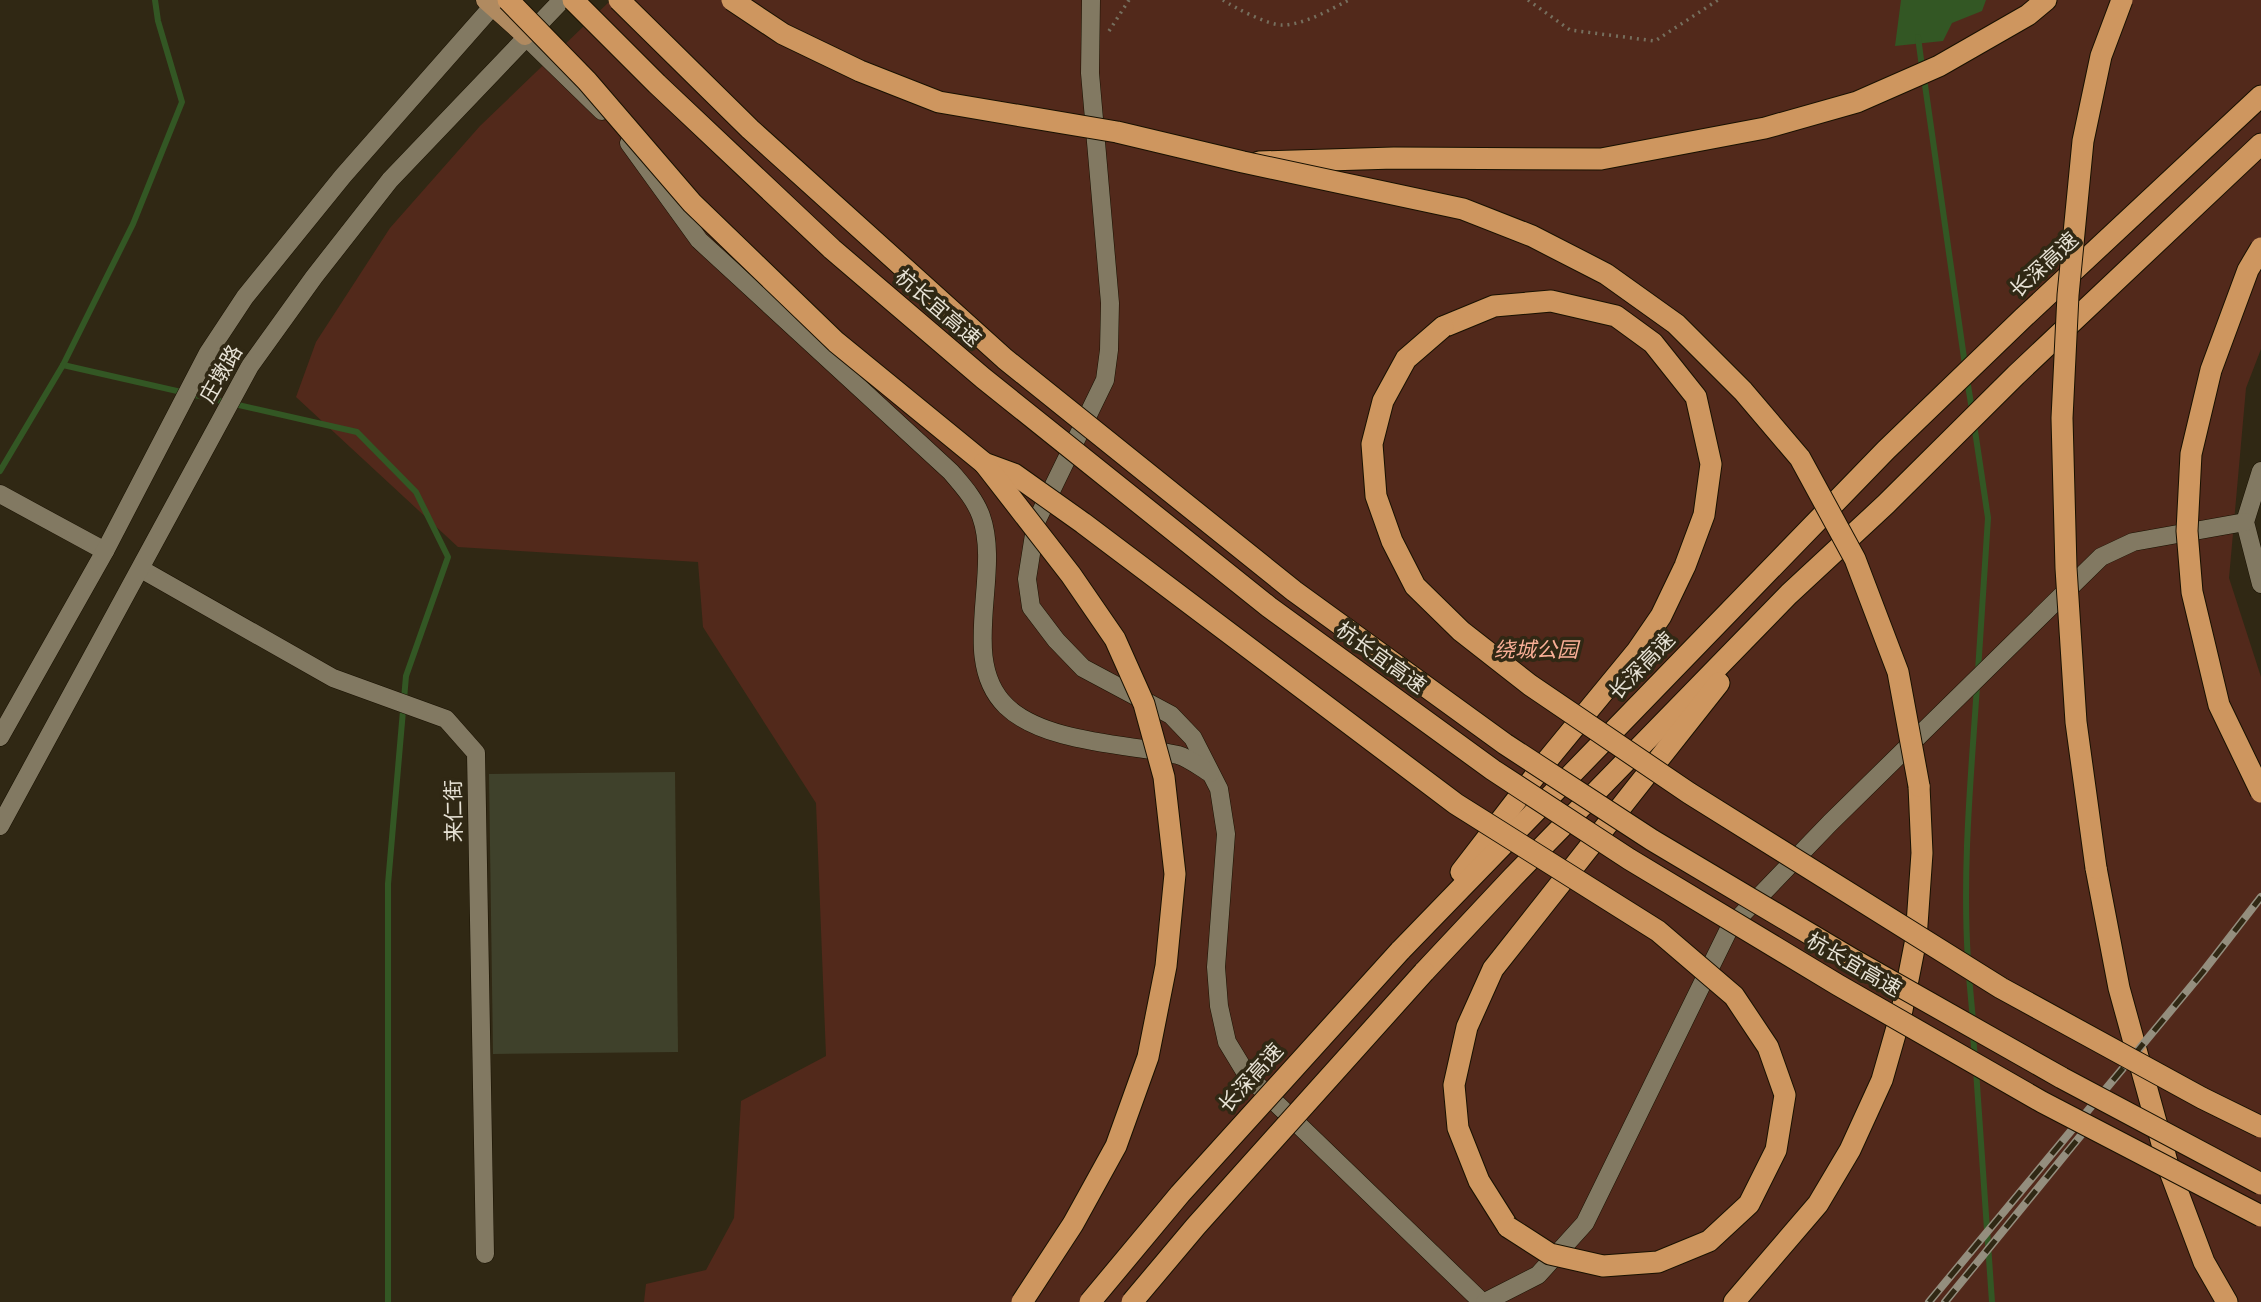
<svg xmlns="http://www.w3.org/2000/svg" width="2261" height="1302" font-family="'Source Serif 4','Noto Sans SC',serif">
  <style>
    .green { fill: #52291b }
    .water { fill: #335724 }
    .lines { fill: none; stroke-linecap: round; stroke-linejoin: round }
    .stream { stroke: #335724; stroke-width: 6 }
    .building { fill: #3f412b }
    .minor-casing { stroke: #181101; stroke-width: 19 }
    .tertiary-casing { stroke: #181101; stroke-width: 19 }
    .secondary-casing { stroke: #181101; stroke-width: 19 }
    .primary-casing { stroke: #181101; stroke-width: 19 }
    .motorway-casing { stroke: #181101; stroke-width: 23 }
    .path { stroke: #766f5e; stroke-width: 3.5; stroke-dasharray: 2 5; stroke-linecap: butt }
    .minor { stroke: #827962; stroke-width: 18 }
    .tertiary { stroke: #827962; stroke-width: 18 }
    .secondary { stroke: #827962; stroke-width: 18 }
    .primary { stroke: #b08a60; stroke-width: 18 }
    .motorway { stroke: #ce965f; stroke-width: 21 }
    .rail-casing { stroke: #948e7e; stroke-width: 8 }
    .rail { stroke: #302814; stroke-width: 5; stroke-dasharray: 16; stroke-linecap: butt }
    .motorway-bridge-casing { stroke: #181101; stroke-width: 23; stroke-linecap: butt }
    .motorway-bridge { stroke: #ce965f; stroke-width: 21 }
    .labels { text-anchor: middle; stroke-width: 7; stroke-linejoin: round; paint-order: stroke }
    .street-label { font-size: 21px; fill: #e7e2d5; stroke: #302814 }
    .park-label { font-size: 21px; font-style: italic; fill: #f9af96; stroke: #302814 }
  </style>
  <rect width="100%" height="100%" fill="#302814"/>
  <polygon class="green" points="611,0 2261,0 2261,349 2246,388 2229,578 2261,677 2261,1302 644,1302 646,1284 706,1270 734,1218 741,1101 826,1056 816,803 703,627 698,562 458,547 296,397 316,342 390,228 480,126"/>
  <polygon class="water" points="1901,0 1986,0 1982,11 1952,23 1943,41 1895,46"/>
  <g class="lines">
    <g class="stream">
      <polyline points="1918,37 1922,67"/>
      <polyline points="1924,78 1965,365"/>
      <polyline points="63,365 357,432 416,492 448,557 406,676 388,884 388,1302"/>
      <polyline points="1967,379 1972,410"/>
      <polyline points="1974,424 1988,518 1978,671"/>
      <polyline points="0,471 63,365 133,224 182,102 158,21 155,0"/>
      <path d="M1968,961C1962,869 1971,777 1977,686"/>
      <polyline points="1969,976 1973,1021"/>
      <polyline points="1973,1035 1975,1059"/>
      <polyline points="1976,1070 1992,1302"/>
    </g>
  </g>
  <polygon class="building" points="675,772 678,1052 493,1054 489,774"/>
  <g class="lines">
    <defs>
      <g id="minor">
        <polyline points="1091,0 1090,73 1110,303 1109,350 1105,380 1036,522 1027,579 1031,607 1056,640 1083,668 1171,715 1193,738 1219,789 1226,834 1216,967 1219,1006 1227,1042 1247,1075 1482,1302"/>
        <polyline points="525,36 602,111"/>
        <path d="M629,143L699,240L951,472C962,485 975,499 981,516C1002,574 958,659 1006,706C1044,743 1128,744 1178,755C1189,758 1200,767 1210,773"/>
        <polyline points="2261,471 2245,522 2261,584"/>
        <polyline points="1485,1302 1538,1275 1585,1223 1730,927 1830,823 2101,557 2133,542 2245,522"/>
      </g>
      <g id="tertiary">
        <polyline points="0,494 105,551"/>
        <polyline points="141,569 333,678 446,719 476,753 485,1254"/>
      </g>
      <g id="secondary">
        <polyline points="0,737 105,551 208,353 245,297 343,176 498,0"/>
        <polyline points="0,826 250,366 314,277 390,180 562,0"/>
      </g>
      <polyline id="primary" points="485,0 525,36"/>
      <g id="motorway">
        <polyline points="1259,162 1394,158 1601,159 1765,128 1857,102 1939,66 2028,15 2046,0"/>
        <polyline points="1443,327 1494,306 1551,301 1616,316 1653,343 1696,397 1711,464 1704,515 1685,566 1661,616 1637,651 1545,763 1461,872"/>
        <polyline points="2096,868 2119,988 2169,1169 2204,1262 2227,1302"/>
        <polyline points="1400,951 1886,450 2023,318 2261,96"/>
        <polyline points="1424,972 1513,877 1789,594 1886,504 2016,375 2261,144"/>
        <polyline points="1508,1227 1479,1181 1458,1128 1454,1085 1467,1027 1493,969 1719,683"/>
        <polyline points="1734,1302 1818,1204 1850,1150 1882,1080 1902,1010 1916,939 1922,853 1919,786"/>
      </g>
    </defs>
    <use href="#minor" class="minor-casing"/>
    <use href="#tertiary" class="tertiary-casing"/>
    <use href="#secondary" class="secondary-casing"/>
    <use href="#primary" class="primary-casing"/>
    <use href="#motorway" class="motorway-casing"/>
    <g class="path">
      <path d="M1223,0C1235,8 1270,26 1283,25C1306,24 1329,10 1349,0"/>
      <polyline points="1528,0 1570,30 1655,41 1718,0"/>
      <polyline points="1109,31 1129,0"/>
    </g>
    <use href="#minor" class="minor"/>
    <use href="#tertiary" class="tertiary"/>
    <use href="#secondary" class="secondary"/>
    <use href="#primary" class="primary"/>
    <use href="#motorway" class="motorway"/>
    <defs>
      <g id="rail">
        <polyline points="1929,1302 2202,973 2261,897"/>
        <polyline points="1945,1302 2082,1134"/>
      </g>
    </defs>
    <use href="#rail" class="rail-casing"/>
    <use href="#rail" class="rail"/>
    <defs>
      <g id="motorway-bridge">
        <polyline points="508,0 587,81 692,203 836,342 984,463 1014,474 1083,523 1456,804 1658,931 1734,996 1768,1047 1785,1095 1776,1150 1749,1204 1709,1241 1658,1262 1603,1266 1550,1254 1508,1227"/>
        <polyline points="573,0 657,84 832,249 983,378 1269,607 1493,770 1629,859 1838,985 2042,1102 2261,1216"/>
        <polyline points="619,0 750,129 1005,359 1294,591 1505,744 1652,840 1852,959 2062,1078 2261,1184"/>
        <polyline points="732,0 783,34 860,71 939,102 1117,132 1243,162 1463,209 1532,236 1606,274 1676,324 1743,391 1800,458 1855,559 1898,672 1919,786"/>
        <polyline points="2261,248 2248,270 2211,370 2191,454 2187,531 2192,592 2219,705 2261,792"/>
        <polyline points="1443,327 1406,359 1383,401 1372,444 1376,496 1392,541 1415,586 1461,631 1530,685 1689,793 2001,988 2202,1098 2261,1127"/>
        <polyline points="984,463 1071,575 1115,639 1144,704 1164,777 1175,874 1166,966 1148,1057 1116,1146 1073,1224 1022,1302"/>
        <polyline points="2096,868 2076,722 2066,568 2062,418 2068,295 2083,141 2101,56 2122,0"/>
        <polyline points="1090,1302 1180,1194 1400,951"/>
        <polyline points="1132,1302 1196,1226 1424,972"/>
      </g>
    </defs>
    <use href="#motorway-bridge" class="motorway-bridge-casing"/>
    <use href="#motorway-bridge" class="motorway-bridge"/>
  </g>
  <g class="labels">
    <g class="street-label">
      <text transform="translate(2044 265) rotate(-43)" y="7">长深高速</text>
      <text transform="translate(938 308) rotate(41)" y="7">杭长宜高速</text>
      <text transform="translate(221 374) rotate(-60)" y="7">庄墩路</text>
      <text transform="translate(1381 658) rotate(36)" y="7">杭长宜高速</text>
      <text transform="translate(1642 666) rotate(-46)" y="7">长深高速</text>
      <text transform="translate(454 811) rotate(-91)" y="7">来仁街</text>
      <text transform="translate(1854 965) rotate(30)" y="7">杭长宜高速</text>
      <text transform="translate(1251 1078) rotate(-48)" y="7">长深高速</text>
    </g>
    <g class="park-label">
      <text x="1536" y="657">绕城公园</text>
    </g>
  </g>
</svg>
